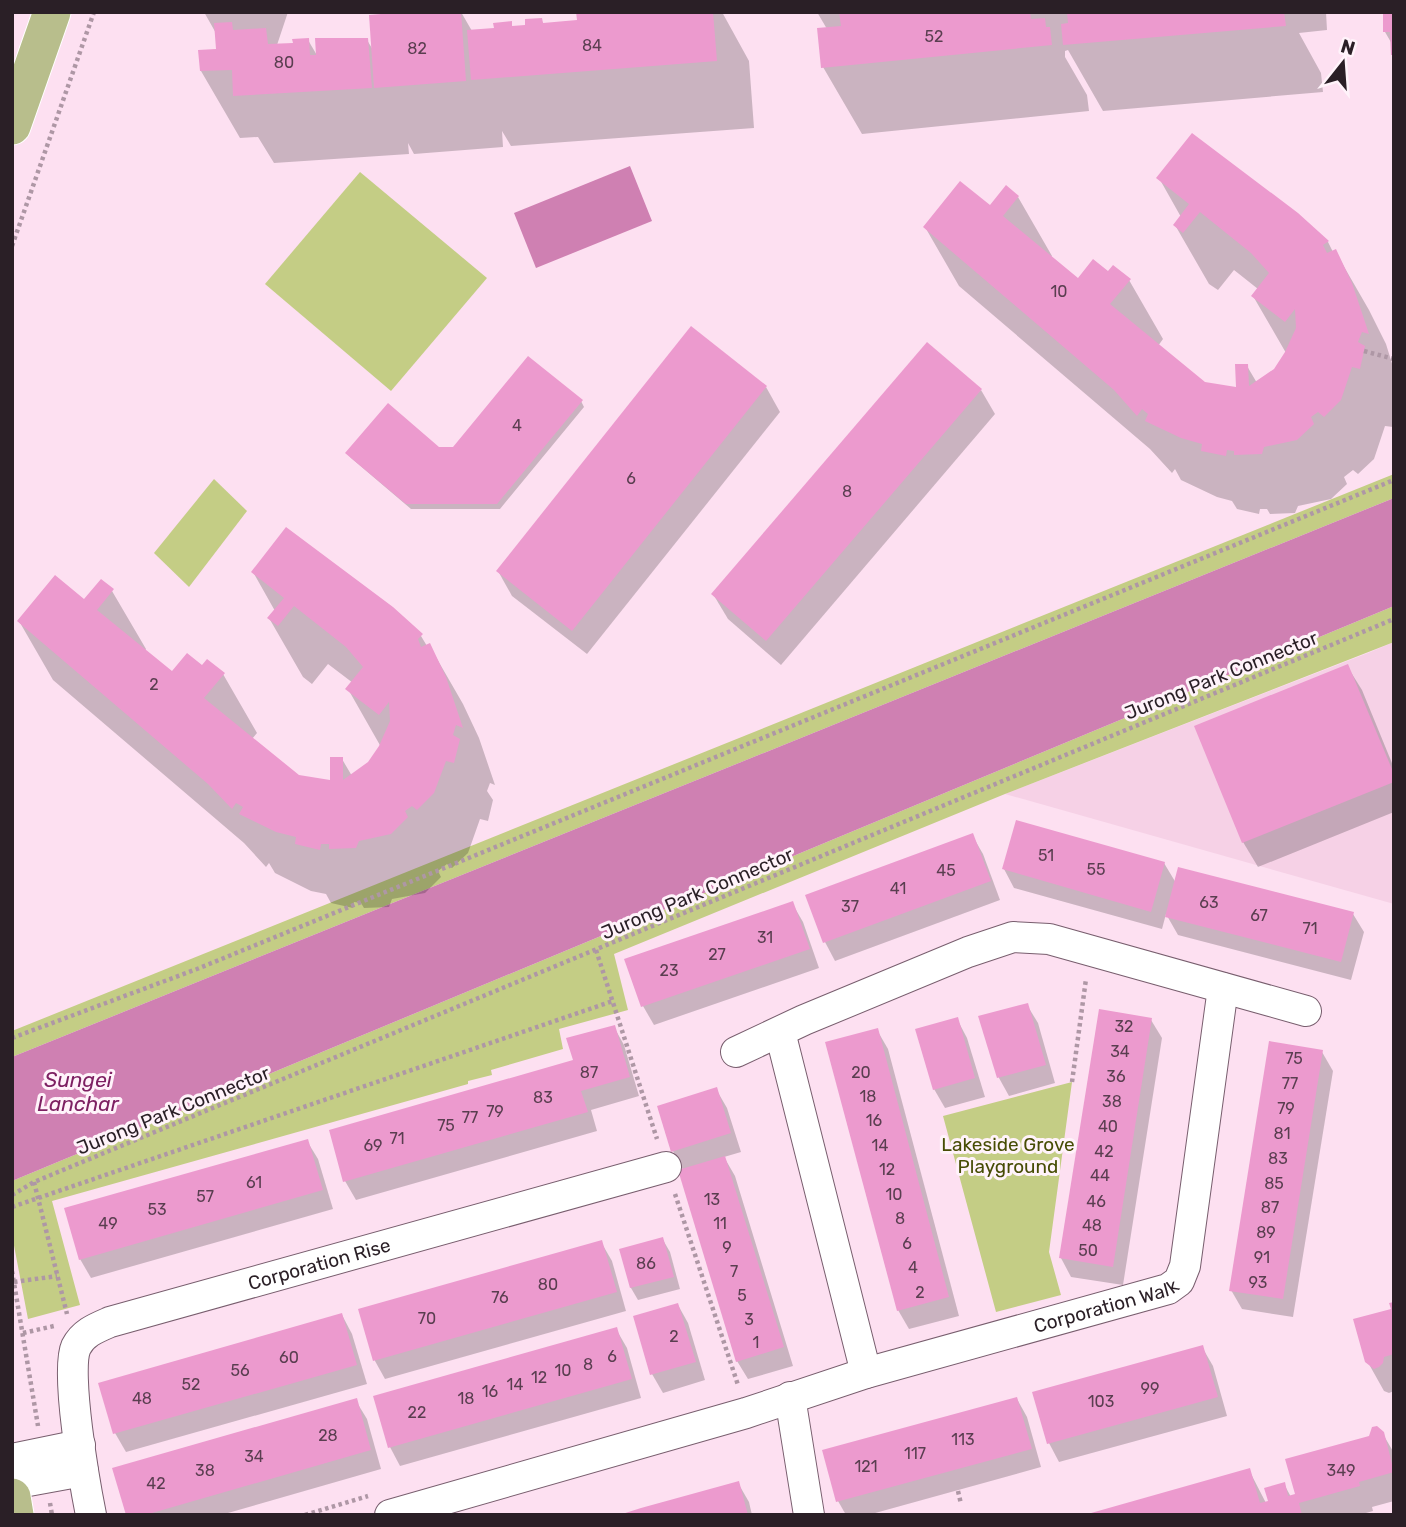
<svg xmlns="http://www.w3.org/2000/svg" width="1406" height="1527" font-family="Rubik,sans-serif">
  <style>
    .built { fill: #f6d1e6 }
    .green { fill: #c4cd85 }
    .water { fill: #cf80b2 }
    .shadow { fill: #0003 }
    .building { fill: #ec9ace }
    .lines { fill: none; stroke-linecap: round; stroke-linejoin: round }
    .minor-casing { stroke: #785e6e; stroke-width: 32 }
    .major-casing { stroke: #fff; stroke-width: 39 }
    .path { stroke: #ae97a5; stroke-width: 4.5; stroke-dasharray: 3.5 3.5; stroke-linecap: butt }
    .minor { stroke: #fff; stroke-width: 30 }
    .major { stroke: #b8be8c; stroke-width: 37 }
    .labels { text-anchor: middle; stroke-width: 6; stroke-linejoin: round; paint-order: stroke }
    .number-label { font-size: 16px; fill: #5a3e50 }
    .street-label { font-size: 19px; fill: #2a1f26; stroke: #fff3fa }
    .park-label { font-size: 19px; fill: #474d05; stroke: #fff3fa }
    .water-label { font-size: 21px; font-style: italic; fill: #7d2062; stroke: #fff3fa }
  </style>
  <rect width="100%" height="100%" fill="#fde0f1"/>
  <polygon class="built" points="1394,642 1394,904 1005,794 1368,653"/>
  <g class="green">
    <polygon points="360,172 487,278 391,391 265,284"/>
    <polygon points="1394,474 1394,498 12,1057 12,1031"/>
    <polygon points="214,479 247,511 189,587 154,553"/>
    <polygon points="1394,606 1394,642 1005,794 614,954 628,1010 559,1029 563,1049 491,1070 492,1075 468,1081 468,1084 52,1201 80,1305 28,1319 12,1235 12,1181"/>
    <polygon points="1072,1082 1049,1252 1061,1295 996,1312 943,1116"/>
  </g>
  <g class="water">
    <polygon points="630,166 652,221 536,268 514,213"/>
    <polygon points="1394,498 1394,606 12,1181 12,1057"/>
  </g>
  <g class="shadow">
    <polygon points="204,12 288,12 277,45 295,44 308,40 318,57 367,40 373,50 461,12 472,31 496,29 511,23 513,28 527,27 541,20 544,24 578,22 578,12 722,12 749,61 754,128 511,146 502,131 503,147 414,154 408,143 409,154 274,163 258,137 240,138 201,71 200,52 218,50 217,35"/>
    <polygon points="817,12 1326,12 1327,30 1299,33 1321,73 1323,92 1103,111 1068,50 1065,51 1065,57 1087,95 1089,111 862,134 823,67 827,29"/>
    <polygon points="1382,12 1394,12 1394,57 1392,44 1385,32 1385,17"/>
    <polygon points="1159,178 1297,215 1328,242 1333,252 1335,251 1369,310 1386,344 1394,370 1394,425 1393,427 1385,426 1374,459 1358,474 1353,470 1344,477 1347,484 1331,499 1298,506 1295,513 1270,514 1267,509 1260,509 1259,514 1237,509 1232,501 1217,497 1181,480 1175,469 1172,473 1150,449 959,286 925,227 1018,197 1052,256 1050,258 1078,280 1108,274 1129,280 1163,339 1158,346 1204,383 1237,389 1247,366 1257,383 1275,370 1286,353 1253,296 1258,289 1234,270 1218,290 1209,284 1175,225 1181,217"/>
    <polygon points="766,387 780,412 587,654 512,596 498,571"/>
    <polygon points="981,390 995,414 781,665 728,619 713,594"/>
    <polygon points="581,401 584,407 500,509 411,509 351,458 347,453 453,448"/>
    <polygon points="253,572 421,636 427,646 429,645 463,704 479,738 495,785 490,783 487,791 493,800 488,821 480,819 468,853 452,868 447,864 438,871 441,877 425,893 392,899 389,907 364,908 361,903 354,902 353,908 331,903 326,894 311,891 275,873 269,863 266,867 244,843 53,680 19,621 84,601 112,591 146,649 145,651 172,674 202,667 223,674 257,733 252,739 298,777 332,782 342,759 352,776 369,763 381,747 348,689 353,683 328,664 312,684 303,677 269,618 275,611"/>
    <polygon points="1347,666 1362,690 1394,768 1394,812 1258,867 1243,842 1196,727"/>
    <polygon points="972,835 983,854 1000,900 835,961 825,942"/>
    <polygon points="1164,863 1176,883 1353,914 1364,932 1351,980 1178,935 1166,914 1162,929 1014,888 1004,869"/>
    <polygon points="792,903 803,922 819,968 654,1025 643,1006"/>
    <polygon points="1027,1005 1038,1023 1055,1083 1009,1096 999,1078 981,1018"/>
    <polygon points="957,1019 967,1038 985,1097 945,1108 934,1089"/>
    <polygon points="1151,1020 1162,1038 1123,1285 1071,1277 1061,1258"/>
    <polygon points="614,1027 624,1045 639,1096 591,1110 597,1131 356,1200 345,1181 575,1062"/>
    <polygon points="877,1030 888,1049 959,1316 909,1329 898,1310"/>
    <polygon points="1322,1052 1333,1071 1293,1317 1242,1309 1231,1290"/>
    <polygon points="716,1089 727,1108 741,1152 724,1157 735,1176 793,1366 748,1379 737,1361 683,1170 673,1151"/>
    <polygon points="307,1141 318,1159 333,1209 91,1278 80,1259"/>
    <polygon points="663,1240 670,1252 680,1289 638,1300 631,1288 621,1250"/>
    <polygon points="601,1242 612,1261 626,1311 385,1379 375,1361 361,1311"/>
    <polygon points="1394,1304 1394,1391 1389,1393 1384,1391 1370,1366 1355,1320 1393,1310"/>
    <polygon points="678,1305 688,1323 705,1380 663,1393 652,1374"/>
    <polygon points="342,1315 352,1334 367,1384 126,1452 115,1433 100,1384"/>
    <polygon points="616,1329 627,1348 641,1398 400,1466 390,1447"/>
    <polygon points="1202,1347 1213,1366 1227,1416 1059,1462 1049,1443"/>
    <polygon points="1017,1399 1027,1417 1041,1467 868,1515 846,1515 838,1501"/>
    <polygon points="356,1401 367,1419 381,1469 221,1515 128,1515"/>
    <polygon points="1380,1429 1394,1453 1394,1501 1372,1507 1373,1511 1359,1515 1087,1515 1249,1470 1266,1503 1270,1502 1284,1484 1291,1497 1298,1495"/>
    <polygon points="738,1483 749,1502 752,1515 622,1515"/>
  </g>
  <g class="building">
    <polygon points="405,12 461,12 466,81 374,88 369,15"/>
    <polygon points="576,12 713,12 717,61 471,80 467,30 494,28 493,23 512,21 512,26 525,25 525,19 542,18 543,23 577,20"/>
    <polygon points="839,12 1030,12 1031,19 1045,18 1046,27 1050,27 1052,45 821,68 817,28 841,26"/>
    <polygon points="1078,12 1284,12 1286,26 1063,45 1061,24 1068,23 1067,13"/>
    <polygon points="1383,14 1394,14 1394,55 1391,55 1390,32 1383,32"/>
    <polygon points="232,22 233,30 266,28 268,44 293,43 292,39 309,38 310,55 316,55 315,38 368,38 372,88 233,96 232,70 200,71 198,50 216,49 214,23"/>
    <polygon points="1192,133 1298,213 1329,241 1323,245 1327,253 1336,249 1352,283 1369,334 1362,332 1358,342 1365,346 1360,369 1352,367 1341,400 1324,417 1318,412 1311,417 1314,424 1297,440 1264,447 1262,454 1234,455 1234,451 1227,450 1226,456 1201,451 1202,444 1181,438 1145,421 1148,414 1142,409 1137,416 1114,390 923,227 960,181 990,205 1006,185 1019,196 1003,216 1078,278 1093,259 1108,271 1113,265 1131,279 1110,304 1205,382 1236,387 1235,364 1248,364 1249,386 1274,369 1285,352 1296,328 1295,309 1285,322 1251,296 1269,273 1251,253 1200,212 1183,233 1173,225 1189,204 1156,178"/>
    <polygon points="691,326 767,386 572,631 496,571"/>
    <polygon points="927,342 982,389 766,641 711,594"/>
    <polygon points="528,356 583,400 497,504 406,504 345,453 388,403 439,447 453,447"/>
    <polygon points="286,527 393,607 423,634 418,639 421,647 430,643 446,677 463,728 456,725 453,735 460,739 454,763 446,761 434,793 417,810 412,806 405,811 408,817 391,834 359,841 356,848 329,849 329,844 321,844 320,850 295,844 296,837 276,832 239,814 243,807 236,803 232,809 208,784 17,621 55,575 84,599 101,579 114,589 97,610 172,671 187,653 202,665 207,659 225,673 204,698 299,775 330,780 330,757 343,757 343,780 368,762 379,746 390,721 389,702 379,715 345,689 363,667 346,647 294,606 278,626 267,618 284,598 251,572"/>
    <polygon points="1348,664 1394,774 1394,782 1242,843 1194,726"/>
    <polygon points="1016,820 1165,862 1151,912 1002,869"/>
    <polygon points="973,833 991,881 823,943 805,895"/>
    <polygon points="1178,867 1354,912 1341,962 1165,917"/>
    <polygon points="793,901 810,949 641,1007 624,959"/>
    <polygon points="1028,1003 1046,1065 997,1078 978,1016"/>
    <polygon points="1099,1009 1152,1018 1113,1267 1059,1258"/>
    <polygon points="958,1017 975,1078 933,1090 915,1029"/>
    <polygon points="615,1025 630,1077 581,1091 588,1112 343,1182 329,1130 573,1060 566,1038"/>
    <polygon points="878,1028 949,1297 897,1311 825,1042"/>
    <polygon points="1269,1041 1323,1050 1283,1299 1229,1291"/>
    <polygon points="717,1087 731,1133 671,1152 657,1106"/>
    <polygon points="308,1139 323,1190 79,1260 64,1208"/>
    <polygon points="725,1156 784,1347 736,1362 678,1170"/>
    <polygon points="663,1237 674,1277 630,1288 619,1249"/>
    <polygon points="602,1240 617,1292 373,1361 358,1309"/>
    <polygon points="1394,1302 1394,1354 1384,1357 1383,1363 1379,1367 1374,1369 1365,1362 1353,1319 1391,1309 1389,1303"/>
    <polygon points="678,1303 696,1362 650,1375 633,1316"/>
    <polygon points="342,1313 357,1365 113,1434 98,1383"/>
    <polygon points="617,1327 632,1379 388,1448 373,1396"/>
    <polygon points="1203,1345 1218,1397 1047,1444 1032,1392"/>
    <polygon points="1017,1397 1032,1449 836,1502 822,1450"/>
    <polygon points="357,1398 371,1450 145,1515 126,1515 112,1468"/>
    <polygon points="1377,1426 1384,1432 1394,1472 1359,1482 1360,1486 1299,1503 1302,1515 1084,1515 1250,1468 1260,1503 1268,1501 1264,1488 1285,1482 1288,1496 1295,1494 1285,1459 1369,1436 1372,1427"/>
    <polygon points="739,1481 748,1515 619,1515 641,1508"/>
  </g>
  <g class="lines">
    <defs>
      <g id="minor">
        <polyline points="780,1032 866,1373"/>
        <polyline points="736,1052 804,1020 968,952 1013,937 1049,939 1306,1011"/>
        <polyline points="790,1397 809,1515"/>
        <polyline points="12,1459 80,1445"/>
        <polyline points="12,1484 83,1471"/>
        <path id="s1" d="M91,1515C85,1485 65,1371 76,1347C83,1333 96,1328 110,1322L666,1167"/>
        <path id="s2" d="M390,1515L746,1413L866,1373L1168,1289L1179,1281L1185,1266L1223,988"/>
      </g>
      <g id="major">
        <polyline points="12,126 52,12"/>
        <polyline points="12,1497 15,1515"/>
      </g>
    </defs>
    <use href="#minor" class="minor-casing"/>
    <use href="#major" class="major-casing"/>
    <g class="path">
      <polyline points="12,246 94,12"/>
      <polyline points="1364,351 1394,359"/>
      <polyline points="596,950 657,1139"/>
      <polyline points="12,1038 197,969 1394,480"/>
      <polyline points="1072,1082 1086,979"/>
      <polyline points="34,1182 67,1314"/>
      <polyline points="675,1194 738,1385"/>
      <polyline points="12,1195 34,1182 1394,619"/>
      <polyline points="12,1207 613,1001"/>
      <polyline points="12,1271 38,1426"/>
      <polyline points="14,1282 57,1276"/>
      <polyline points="23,1333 54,1326"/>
      <polyline points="958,1491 961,1504"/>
      <polyline points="50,1503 52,1515"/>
      <polyline points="305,1515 368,1496"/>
    </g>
    <use href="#minor" class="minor"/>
    <use href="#major" class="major"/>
  </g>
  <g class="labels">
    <g class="number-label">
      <text x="934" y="42">52</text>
      <text x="592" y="51">84</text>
      <text x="417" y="54">82</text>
      <text x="284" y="68">80</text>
      <text x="1059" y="297">10</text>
      <text x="517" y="431">4</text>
      <text x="631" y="484">6</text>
      <text x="847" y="497">8</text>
      <text x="154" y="690">2</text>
      <text x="1046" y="861">51</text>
      <text x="1096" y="875">55</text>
      <text x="946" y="876">45</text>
      <text x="898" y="894">41</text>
      <text x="1209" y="908">63</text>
      <text x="850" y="912">37</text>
      <text x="1259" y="921">67</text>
      <text x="1310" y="934">71</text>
      <text x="765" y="943">31</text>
      <text x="717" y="960">27</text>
      <text x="669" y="976">23</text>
      <text x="1124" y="1032">32</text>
      <text x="1120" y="1057">34</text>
      <text x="1294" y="1064">75</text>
      <text x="589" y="1078">87</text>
      <text x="861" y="1078">20</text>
      <text x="1116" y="1082">36</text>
      <text x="1290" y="1089">77</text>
      <text x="868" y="1102">18</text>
      <text x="543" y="1103">83</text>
      <text x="1112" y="1107">38</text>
      <text x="1286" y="1114">79</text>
      <text x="495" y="1117">79</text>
      <text x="470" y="1123">77</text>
      <text x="874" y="1126">16</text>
      <text x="446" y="1131">75</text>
      <text x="1108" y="1132">40</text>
      <text x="1282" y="1139">81</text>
      <text x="397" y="1144">71</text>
      <text x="373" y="1151">69</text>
      <text x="880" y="1151">14</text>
      <text x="1104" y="1157">42</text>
      <text x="1278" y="1164">83</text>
      <text x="887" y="1175">12</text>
      <text x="1100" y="1181">44</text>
      <text x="254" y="1188">61</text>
      <text x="1274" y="1189">85</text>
      <text x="894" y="1200">10</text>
      <text x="205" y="1202">57</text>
      <text x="712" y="1205">13</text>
      <text x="1096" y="1207">46</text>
      <text x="1270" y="1213">87</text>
      <text x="157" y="1215">53</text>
      <text x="900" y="1224">8</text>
      <text x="108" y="1229">49</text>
      <text x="720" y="1229">11</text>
      <text x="1092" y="1231">48</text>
      <text x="1266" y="1238">89</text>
      <text x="907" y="1249">6</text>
      <text x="727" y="1253">9</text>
      <text x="1088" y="1256">50</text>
      <text x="1262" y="1263">91</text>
      <text x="646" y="1269">86</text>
      <text x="913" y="1273">4</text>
      <text x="734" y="1277">7</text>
      <text x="1258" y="1288">93</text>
      <text x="548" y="1290">80</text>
      <text x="920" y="1298">2</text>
      <text x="742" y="1301">5</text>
      <text x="500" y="1303">76</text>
      <text x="427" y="1324">70</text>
      <text x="749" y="1325">3</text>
      <text x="674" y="1342">2</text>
      <text x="756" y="1348">1</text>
      <text x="612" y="1362">6</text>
      <text x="289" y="1363">60</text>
      <text x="588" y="1370">8</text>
      <text x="240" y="1376">56</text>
      <text x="563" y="1376">10</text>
      <text x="539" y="1383">12</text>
      <text x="191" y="1390">52</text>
      <text x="515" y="1390">14</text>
      <text x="1150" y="1394">99</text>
      <text x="490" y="1397">16</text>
      <text x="142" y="1404">48</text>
      <text x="466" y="1404">18</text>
      <text x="1101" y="1407">103</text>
      <text x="417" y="1418">22</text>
      <text x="328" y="1441">28</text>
      <text x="963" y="1445">113</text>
      <text x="915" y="1459">117</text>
      <text x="254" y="1462">34</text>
      <text x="866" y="1472">121</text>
      <text x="205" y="1476">38</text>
      <text x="1341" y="1476">349</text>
      <text x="156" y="1489">42</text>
    </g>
    <g class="street-label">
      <text transform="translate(1221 675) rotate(-22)" y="7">Jurong Park Connector</text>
      <text transform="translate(697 893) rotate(-23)" y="7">Jurong Park Connector</text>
      <text transform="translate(173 1110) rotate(-22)" y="7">Jurong Park Connector</text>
      <text dy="7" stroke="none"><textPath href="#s1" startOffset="430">Corporation Rise</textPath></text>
      <text dy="7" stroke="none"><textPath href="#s2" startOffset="746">Corporation Walk</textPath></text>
    </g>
    <g class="park-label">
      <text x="1008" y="1151">Lakeside Grove<tspan x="1008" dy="22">Playground</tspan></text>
    </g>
    <g class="water-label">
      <text x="78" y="1087">Sungei<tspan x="78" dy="24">Lanchar</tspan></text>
    </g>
  </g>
  <rect width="1406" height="1527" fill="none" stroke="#2a1f26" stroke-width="28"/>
  <g transform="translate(1343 63) rotate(17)" stroke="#fff3fa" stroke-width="5" paint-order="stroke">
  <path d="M0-5L12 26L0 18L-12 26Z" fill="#2a1f26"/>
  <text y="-10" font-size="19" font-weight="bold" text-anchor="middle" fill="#2a1f26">N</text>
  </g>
</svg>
